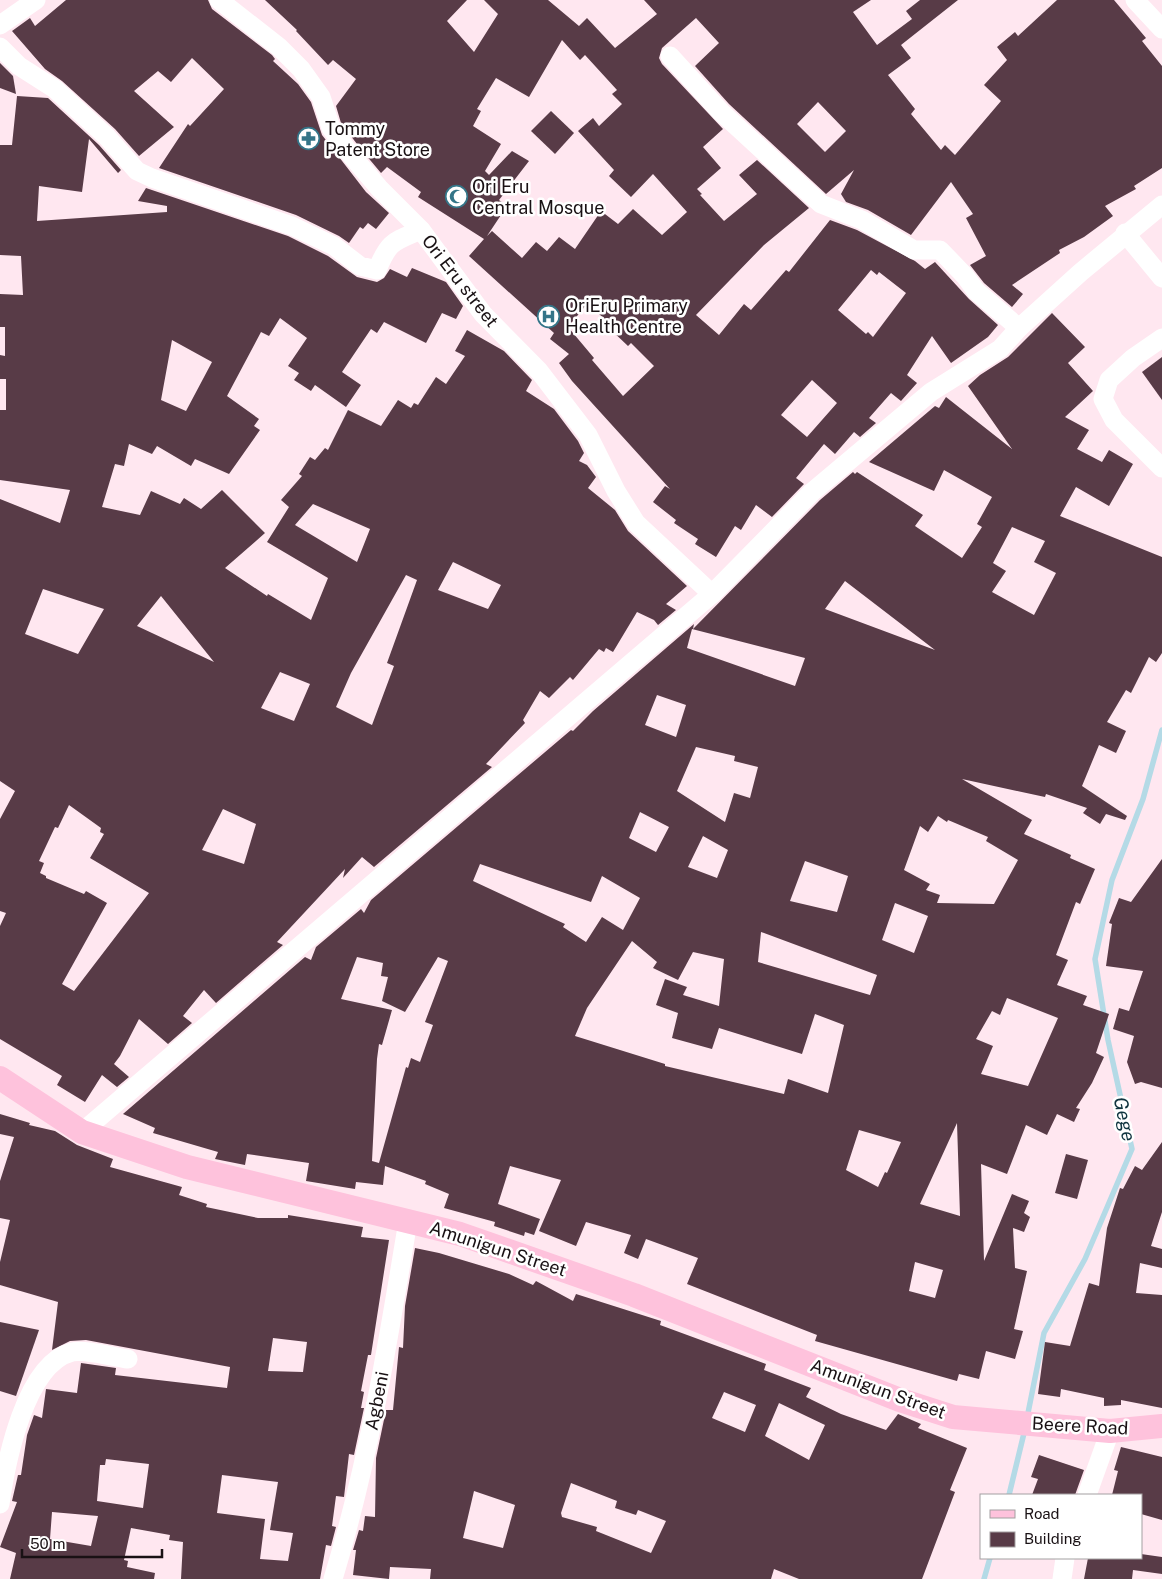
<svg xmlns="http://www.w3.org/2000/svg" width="1162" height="1579" font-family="'Public Sans',sans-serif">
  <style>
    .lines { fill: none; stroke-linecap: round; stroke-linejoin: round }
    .stream { stroke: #b4dae6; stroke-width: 5.5 }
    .building { fill: #583b47; fill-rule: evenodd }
    .minor { stroke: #fff; stroke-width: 19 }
    .major { stroke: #fec2dc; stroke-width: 24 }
    .labels { text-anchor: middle; stroke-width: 5; stroke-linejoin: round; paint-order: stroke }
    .poi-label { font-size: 18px; fill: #191114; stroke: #fff; text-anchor: start }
    .street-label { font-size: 18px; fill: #191114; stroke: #fff }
    .water-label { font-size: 19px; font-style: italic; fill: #10343f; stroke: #fff }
  </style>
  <rect width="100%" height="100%" fill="#ffe7f0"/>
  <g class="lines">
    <g class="stream">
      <polyline points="1027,1418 1044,1333 1085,1259 1132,1149 1108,1040 1095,959 1112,880 1143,799 1162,730"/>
      <polyline points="1009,1495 1025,1429"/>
      <polyline points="984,1579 990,1558"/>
    </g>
  </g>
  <g class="building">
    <polygon points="66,0 208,0 212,9 272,55 275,59 273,61 298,84 311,102 322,135 366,192 389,213 376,229 368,223 363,229 360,227 349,243 339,236 296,215 159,168 188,124 190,126 224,89 192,58 171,82 158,71 134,91 174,127 139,156 115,129 62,81 45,69 12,31 30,18 35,26"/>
    <path d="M265,0H467L447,21L474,52L498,14L484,0H548L579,26L587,18L615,48L657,14L644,0H871L853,12L877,45L912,19L906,11L920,0H958L901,45L911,58L888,75L915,109L911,114L941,150L945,145L955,155L1001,101L984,85L1007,60L997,47L1015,32L1018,36L1057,0H1114L1146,38L1142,41L1162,66V168L1134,186L1136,189L1105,206L1113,216L1084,237L1059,250L1060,253L1012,285L1023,294L1012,307L984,283L970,265L986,256L966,218L973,214L951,182L911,235L868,210L846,202L841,194L854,170L826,194L729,104L695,66L719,43L696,18L662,48L659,58L662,64L723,129L703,147L721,168L697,189L702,194L700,195L724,221L757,194L739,175L757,160L809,208L764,245L696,315L719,335L744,304L751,310L786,270L789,272L830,220L857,230L915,261L925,269L935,262L969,299L998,325L988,337L951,363L932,336L907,375L917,383L901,401L891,393L869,418L876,423L860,437L854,432L835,454L824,444L796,478L804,484L772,517L756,505L741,530L735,526L716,557L695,544L698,539L674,523L676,520L653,502L665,486L670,489L572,381L559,363L569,354L550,339L554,333L469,256L484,239L418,197L421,192L387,167L381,173L360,148L341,123L336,106L356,79L333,60L328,65L296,31L297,30ZM562,40L580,60L585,55L617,90L612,94L622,104L599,126L593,118L578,131L614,170L609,176L631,197L653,174L687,212L662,235L633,209L618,224L601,211L575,249L559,237L547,251L536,242L522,258L492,231L487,236L507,206L499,200L529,161L512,151L489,175L485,171L501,144L473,126L481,111L477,109L496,78L529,97ZM818,102L846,131L825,152L797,124ZM871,270L877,275L879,272L906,293L873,337L868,332L866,334L838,310ZM587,304L612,325L609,328L628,346L631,343L654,366L623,396L592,360L594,358L568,327ZM812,380L837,403L807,437L781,415Z"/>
    <polygon points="0,63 13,76 16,94 0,88"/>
    <path d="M17,96L48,98L99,145L121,170L118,173L89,139L82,192L39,186L37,221L167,212V206L138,201L146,188L288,236L328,256L357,277L377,282L384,278L390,269L407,277L412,268L446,282L463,306L456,319L442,313L426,343L384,322L377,333L371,329L342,372L361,385L346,407L315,385L311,391L294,380L299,373L288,366L307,338L280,318L269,336L261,332L227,396L259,419L254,426L260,430L229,474L195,459L191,466L157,446L152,454L129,444L124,466L115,464L102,507L140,515L151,491L180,504L184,498L201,509L222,490L265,533L225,568L267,596L268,594L311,620L328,578L267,542L289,507L281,500L302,476L299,474L310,457L315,460L325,448L328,450L348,410L381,426L398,400L411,408L414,403L418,405L436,377L446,384L465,356L455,351L467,330L504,351L530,378L532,380L526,391L554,409L578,441L584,453L579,461L587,465L596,477L588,488L615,510L628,531L687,586L666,604L676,610L658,625L654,620L637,612L613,652L606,648L604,652L599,649L573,680L570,677L549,698L540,691L523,720L525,723L486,764L492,767L374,867L362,857L343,878L345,869L277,942L283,945L216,1003L204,990L183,1016L192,1023L168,1044L139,1019L120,1056L114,1064L129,1077L117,1087L102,1075L85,1102L57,1085L62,1076L0,1039V926L6,913L0,911V819L15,791L0,781V499L60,523L70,490L0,480V410H6V379H0V355L5,356V327H0V294L23,295L21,256L0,255V145H12ZM172,340L212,362L186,411L161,400ZM313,504L370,529L357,562L295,525ZM453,562L501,585L488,609L438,590ZM406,575L417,580L387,663L394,666L372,725L336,707L351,673ZM43,589L104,609L78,654L25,634ZM161,596L214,662L137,626ZM280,672L310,684L294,721L261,708ZM69,805L101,828L100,832L104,834L90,858L149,893L74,991L62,984L107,903L86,891L84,894L46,878V876L40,873L44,863L39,861L55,827L58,828ZM223,809L256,824L244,864L202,850Z"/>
    <polygon points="551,111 574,133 555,154 531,131"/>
    <path d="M1052,313L1085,347L1068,363L1093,391L1065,417L1089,430L1077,449L1102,462L1109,450L1133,464L1109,506L1076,487L1060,516L1162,557V653L1156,662L1149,657L1131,693L1126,690L1107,722L1126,731L1116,753L1099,745L1082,786L1127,816L1125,820L1106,814L1100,824L1083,813L1087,808L1046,794L1045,797L962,779L1032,820L1024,834L1071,855L1070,858L1095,869L1080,904L1076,902L1056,955L1068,960L1057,985L1087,996L1083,1005L1109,1014L1096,1053L1104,1057L1092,1083L1076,1108L1080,1109L1074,1122L1057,1114L1047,1135L1026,1125L1007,1174L981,1164L984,1261L1012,1194L1029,1201L1024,1213L1030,1217L1024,1232L1013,1228L1015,1268L1027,1271L1014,1329L1023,1331L1015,1359L986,1351L979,1379L959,1374L957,1381L815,1341L817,1335L687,1284L698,1258L646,1239L638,1259L624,1253L631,1235L586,1222L576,1246L539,1231L561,1180L510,1166L498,1204L540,1219L534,1235L525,1232L524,1236L494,1226L495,1222L444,1208L449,1194L425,1184L426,1181L385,1166L383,1185L356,1182L355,1189L306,1181L309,1163L247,1154L245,1165L215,1159L218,1152L153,1133L155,1128L123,1114L305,957L311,960L316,947L361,909L364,913L371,900L571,730L573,731L593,711L694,624L693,629L820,500L853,472L855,474L857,472L923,515L915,526L962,558L982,527L977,524L992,497L944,470L934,491L869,462L935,406L939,408L946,397L1012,449L968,386L980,375L1008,357ZM1012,527L1045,541L1034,562L1056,573L1034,615L992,592L1006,571L993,563ZM845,581L935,650L825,609ZM692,629L805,658L795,686L687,648ZM657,695L686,705L676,737L645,725ZM696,747L735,756L734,761L758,767L750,798L734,793L725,822L677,791ZM640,812L669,827L656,852L629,838ZM938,816L947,822L948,820L988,837L986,841L1018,860L994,904L937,903L940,895L926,890L930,884L904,870L920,826L928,832ZM703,836L728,850L717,878L688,867ZM805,861L848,876L837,912L790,901ZM480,864L591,902L602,876L640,898L623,930L602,917L586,942L563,927L565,924L473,881ZM895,903L928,916L914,953L882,940ZM761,932L877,975L870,995L758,962ZM632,941L657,962L653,968L678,980L693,952L724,959L719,1006L683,995L687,987L665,979L656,1005L678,1013L672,1038L712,1049L719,1028L802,1054L815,1014L844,1025L828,1093L788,1079L784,1094L665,1066V1064L575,1036L587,1008ZM357,957L383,963L381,976L388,977L382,1001L405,1012L438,957L448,961L425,1022L433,1025L420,1062L411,1058L408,1068L406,1067L379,1163L372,1161L377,1059L379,1044L382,1045L392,1010L341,999ZM1007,998L1058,1018L1028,1086L981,1074L993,1046L976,1039L992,1011L1000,1015ZM957,1123L960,1216L920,1204ZM859,1130L901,1142L887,1173L885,1172L878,1187L846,1170ZM915,1262L943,1270L935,1298L909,1291Z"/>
    <polygon points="1162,357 1162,400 1142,372"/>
    <polygon points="1162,859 1162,1088 1141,1082 1135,1084 1127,1062 1134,1036 1113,1029 1119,1008 1129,1011 1143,971 1106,966 1112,924 1109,923 1119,898 1131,902"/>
    <path d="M0,1114L30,1123L29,1125L55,1131L77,1145L113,1159L110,1167L182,1187L179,1195L207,1204L206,1207L258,1218H288V1215L363,1227L361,1237L389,1240L371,1355H368L361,1391L364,1392L361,1408H364L354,1455L349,1454L344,1497L336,1496L332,1526L336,1527L331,1546L326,1545L320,1579H181L183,1542L169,1540L170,1535L131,1528L124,1560L128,1561L127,1567L155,1573L154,1579H10L16,1553L0,1547L17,1502L12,1501L18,1475H21L27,1435L34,1415L42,1418L46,1389L77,1393L81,1363L116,1368L115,1375L227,1388L230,1367L86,1340L70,1341L52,1350L58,1302L0,1285V1262L10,1220L0,1218V1181L14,1137L0,1134ZM273,1338L307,1342L303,1372L268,1371ZM106,1459L149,1464L143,1508L97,1501L100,1465H105ZM222,1475L278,1482L270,1530L293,1533L288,1561L260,1559L265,1519L217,1513ZM52,1512L98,1516L91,1546L50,1539Z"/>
    <polygon points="1162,1142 1162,1212 1151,1246 1162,1249 1162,1268 1140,1263 1136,1293 1162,1295 1162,1408 1121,1400 1121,1405 1104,1406 1104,1398 1061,1389 1060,1397 1038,1394 1045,1342 1070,1346 1089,1283 1099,1286 1107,1228 1120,1188 1123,1189 1135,1166 1142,1170"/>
    <polygon points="1066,1154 1088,1160 1077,1199 1055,1193"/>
    <path d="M415,1248L439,1253L509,1274L533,1285L536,1281L573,1301L576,1294L661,1321L660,1325L766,1364L764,1370L811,1388L806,1397L841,1414L886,1430L898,1414L921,1424L918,1428L967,1448L950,1490L955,1492L922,1579H799L774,1569L771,1579H430L431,1569L390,1567L389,1579L353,1575L356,1550H353L359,1530L363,1531L365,1516L375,1517L376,1458L386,1410H393L399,1347L403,1348L405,1306ZM724,1392L756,1405L745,1432L712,1418ZM779,1403L825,1425L809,1460L765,1436ZM571,1483L617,1501L615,1508L636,1515L638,1510L666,1521L651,1553L596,1531L597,1527L562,1517L561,1513ZM474,1491L515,1505L503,1548L463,1538Z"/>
    <polygon points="0,1322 39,1330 16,1396 0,1391"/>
    <polygon points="1121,1447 1162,1457 1162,1520 1141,1514 1141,1495 1112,1495 1118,1471 1114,1470"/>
    <polygon points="1039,1455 1084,1470 1075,1495 1032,1495 1038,1479 1031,1477"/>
    <polygon points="1141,1554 1162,1557 1162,1574 1133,1570 1132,1579 1084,1579 1088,1558 1141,1558"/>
  </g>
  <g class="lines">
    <g class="minor">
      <polyline points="219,0 279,47 301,69 321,97 331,128 351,155 379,188 421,230 483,314 539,371 588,435 616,491 636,523 712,594"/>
      <polyline points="1135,0 1162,29"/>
      <polyline points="0,25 36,0"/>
      <path d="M0,47L19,66L55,89L107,137L137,171L152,178L292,226L334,246L360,266L377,270C389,241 393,242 421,230"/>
      <polyline points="670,56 721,112 821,204 862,220 914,250 940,250 965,276 976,291 1019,328"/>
      <polyline points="1125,233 1162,278"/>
      <polyline points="1162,338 1133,358 1109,380 1103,399 1114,420 1162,468"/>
      <polyline points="82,1132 712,594 812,492 931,392 1000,349 1019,328 1081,272 1162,205"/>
      <polyline points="1087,1495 1110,1431"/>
      <path d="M0,1504C6,1462 25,1364 72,1352C85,1349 114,1357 128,1359"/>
      <path d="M333,1579C369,1461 388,1342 408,1221"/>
      <polyline points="1062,1579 1065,1558"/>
    </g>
    <polyline class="major" points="0,1078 82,1132 187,1167 460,1234 634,1295 900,1400 953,1417 1110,1431 1162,1426"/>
  </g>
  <defs>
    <symbol id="pharmacy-ring" viewBox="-11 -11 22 22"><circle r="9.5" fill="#fff" stroke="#347588" stroke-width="1.5"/><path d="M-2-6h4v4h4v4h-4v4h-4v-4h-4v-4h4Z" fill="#347588"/></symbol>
    <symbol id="mosque-ring" viewBox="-11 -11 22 22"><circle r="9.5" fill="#fff" stroke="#347588" stroke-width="1.5"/><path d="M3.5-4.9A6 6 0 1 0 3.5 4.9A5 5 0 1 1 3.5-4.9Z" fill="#347588"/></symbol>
    <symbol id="hospital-ring" viewBox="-11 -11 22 22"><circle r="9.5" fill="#fff" stroke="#347588" stroke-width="1.5"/><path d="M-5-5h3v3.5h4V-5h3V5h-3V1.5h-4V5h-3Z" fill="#347588"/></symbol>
  </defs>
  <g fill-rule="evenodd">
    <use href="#pharmacy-ring" x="296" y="126" width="25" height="25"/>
    <use href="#mosque-ring" x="444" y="184" width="25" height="25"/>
    <use href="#hospital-ring" x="536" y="304" width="25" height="25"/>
  </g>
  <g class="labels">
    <g class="poi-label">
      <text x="325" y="135">Tommy<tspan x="325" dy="21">Patent Store</tspan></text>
      <text x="472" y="193">Ori Eru<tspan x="472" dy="21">Central Mosque</tspan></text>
      <text x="565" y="312">OriEru Primary<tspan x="565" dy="21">Health Centre</tspan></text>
    </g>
    <g class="street-label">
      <text transform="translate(460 281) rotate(52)" y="6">Ori Eru street</text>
      <text transform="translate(498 1249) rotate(18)" y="6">Amunigun Street</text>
      <text transform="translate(878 1389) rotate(20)" y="6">Amunigun Street</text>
      <text transform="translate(377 1401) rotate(-79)" y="6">Agbeni</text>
      <text transform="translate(1080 1426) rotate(3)" y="6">Beere Road</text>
    </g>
    <g class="water-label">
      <text transform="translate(1125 1119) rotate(78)" y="7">Gege</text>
    </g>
  </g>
  <rect x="980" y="1494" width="162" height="65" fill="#ffffff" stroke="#a3a0a1"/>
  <rect x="990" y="1510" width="25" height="8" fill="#fec2dc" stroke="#a3a0a1"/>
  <text x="1024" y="1519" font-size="15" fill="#191114">Road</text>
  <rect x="990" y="1532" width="25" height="15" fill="#583b47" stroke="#a3a0a1"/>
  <text x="1024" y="1544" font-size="15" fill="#191114">Building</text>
  <path d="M22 1549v8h140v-8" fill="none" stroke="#191114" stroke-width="2.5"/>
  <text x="30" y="1549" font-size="15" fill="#191114" stroke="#ffffff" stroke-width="4" paint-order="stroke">50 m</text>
</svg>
